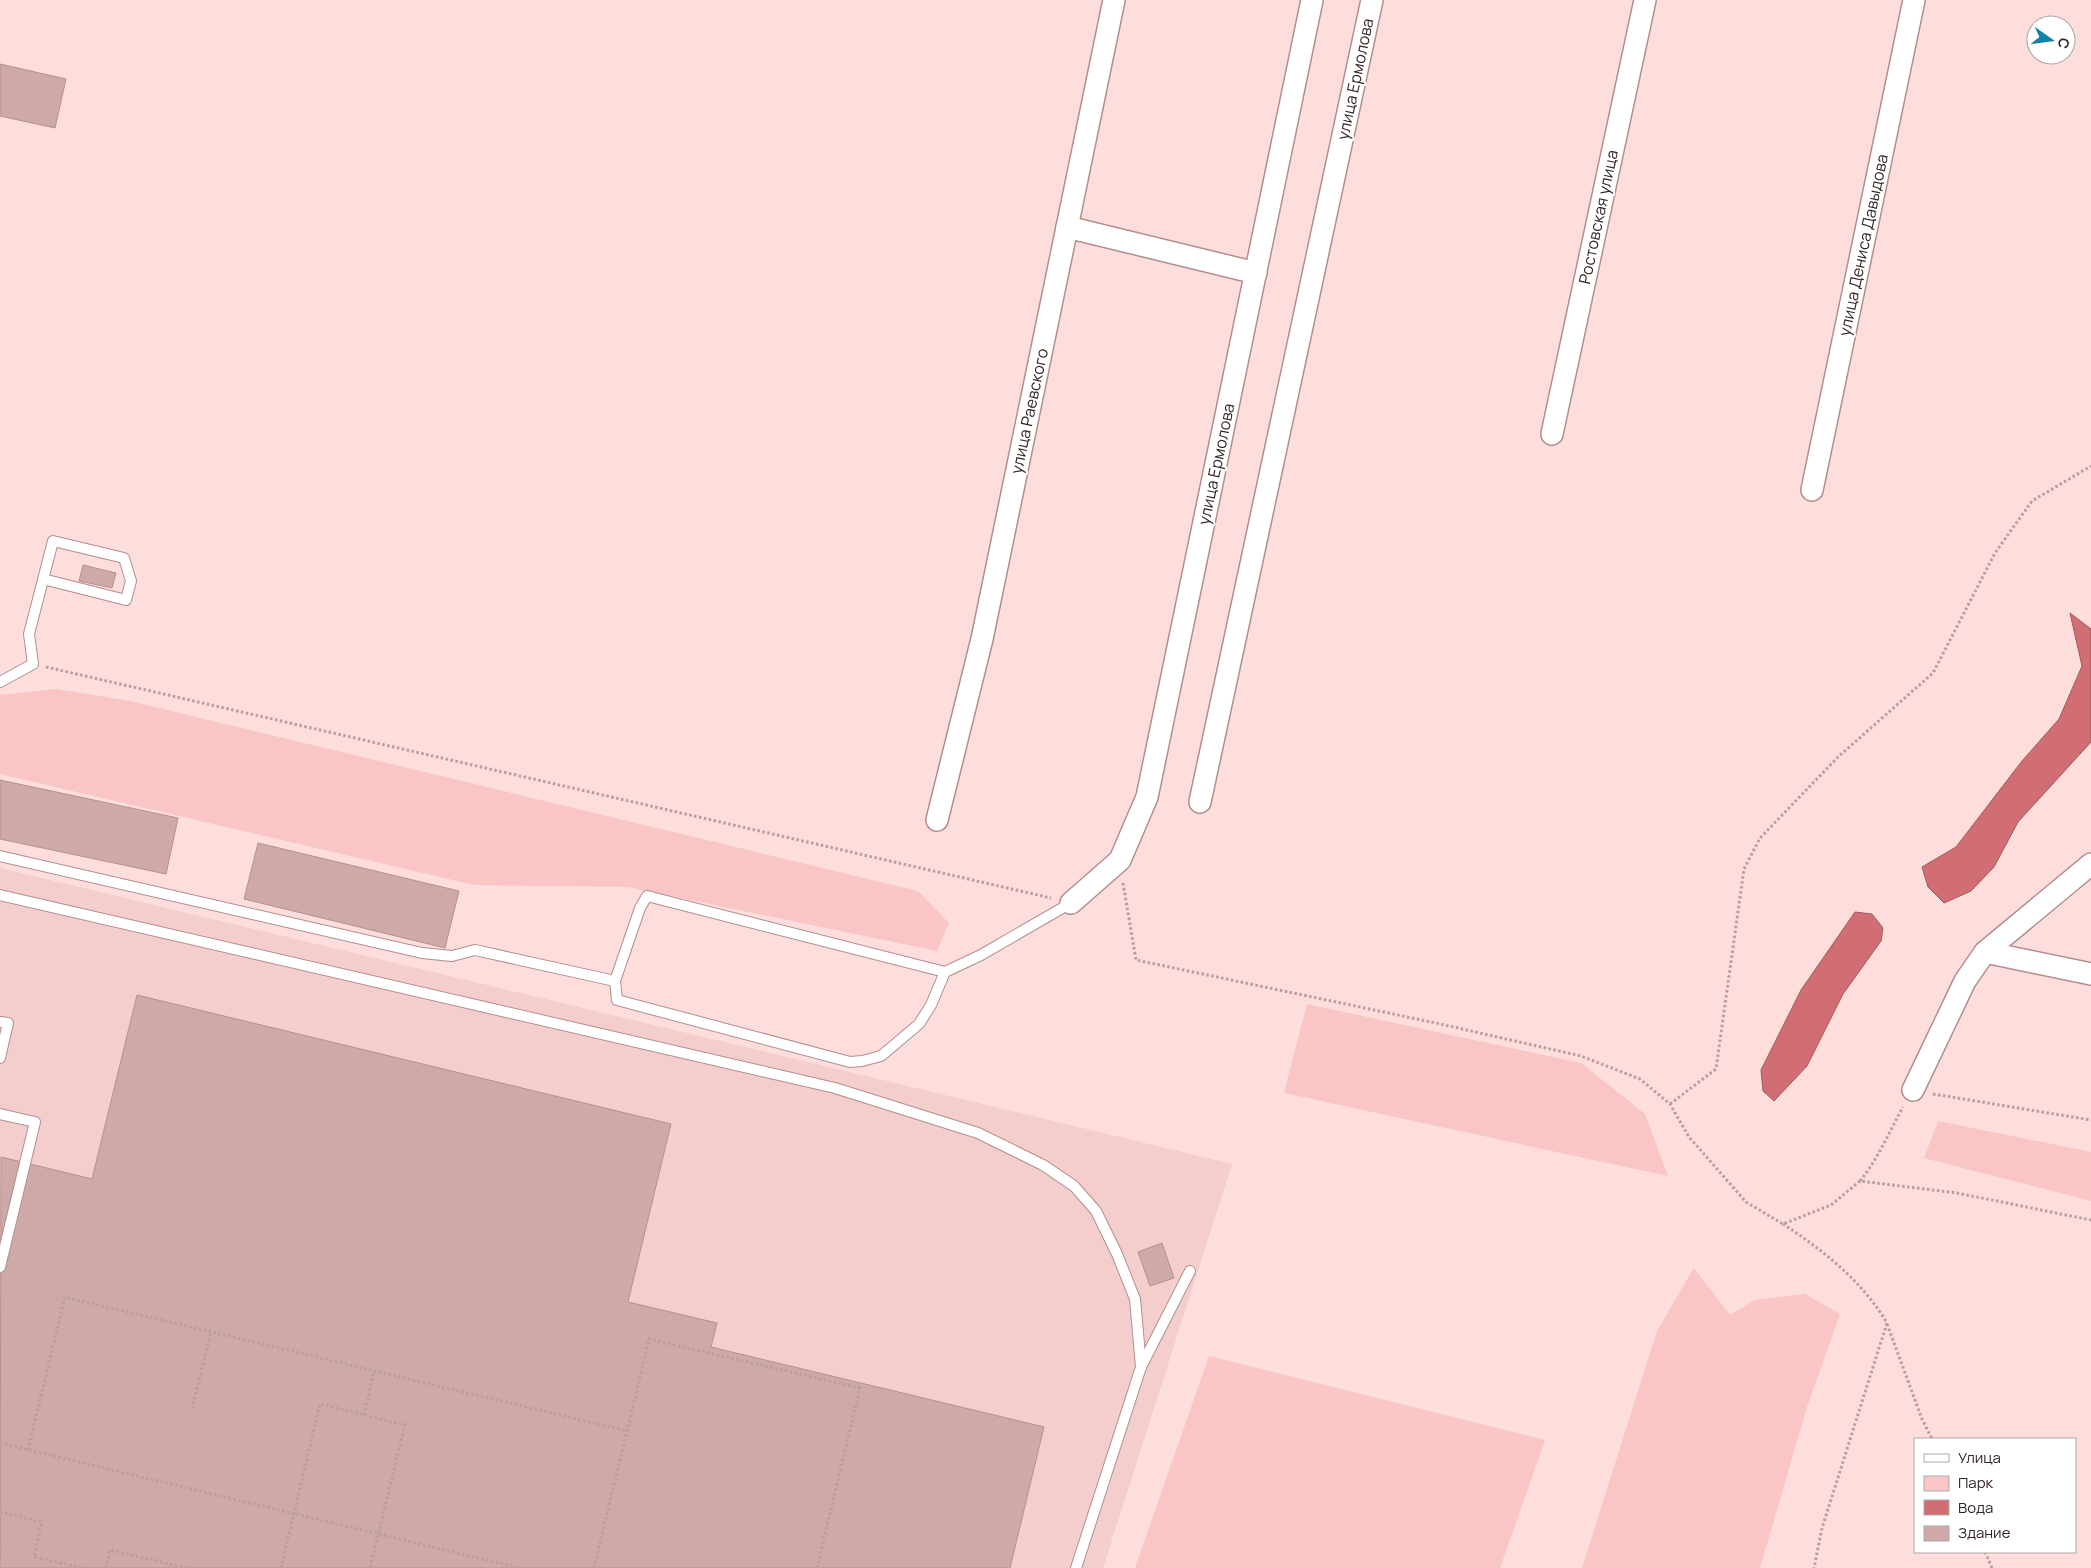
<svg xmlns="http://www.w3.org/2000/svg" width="2091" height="1568" font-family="Manrope,sans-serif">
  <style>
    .built { fill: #f4cdcd }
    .green { fill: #f9c5c5 }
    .water { fill: #d16e73; stroke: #a2585c }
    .building { fill: #cfa8a8; stroke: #b59090 }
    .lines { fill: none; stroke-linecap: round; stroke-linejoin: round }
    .service-casing { stroke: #b38e8e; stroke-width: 12 }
    .minor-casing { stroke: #b38e8e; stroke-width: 24 }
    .path { stroke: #b99e9e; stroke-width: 3; stroke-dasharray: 2.5 2.5; stroke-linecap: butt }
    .service { stroke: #fff; stroke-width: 10 }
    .minor { stroke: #fff; stroke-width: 21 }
    .labels { text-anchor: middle; stroke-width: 4; stroke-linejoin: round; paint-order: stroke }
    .street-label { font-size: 16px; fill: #352626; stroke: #fff }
  </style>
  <rect width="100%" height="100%" fill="#fedddd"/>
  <polygon class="built" points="0,868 1232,1164 1103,1568 0,1568"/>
  <g class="green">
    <polygon points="56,689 130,701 918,891 949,923 937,951 628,887 474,885 0,774 0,695"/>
    <polygon points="1307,1004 1581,1063 1645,1114 1668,1176 1284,1093"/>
    <polygon points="1938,1121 2091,1152 2091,1201 1924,1158"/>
    <polygon points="1694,1268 1730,1315 1755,1300 1805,1294 1840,1314 1807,1407 1760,1568 1582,1568 1657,1331"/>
    <polygon points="1209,1356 1545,1440 1500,1568 1135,1568"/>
  </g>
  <g class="water">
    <polygon points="2070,613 2091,629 2091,742 2018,822 1994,867 1971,891 1944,903 1928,887 1922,867 1956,847 2022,761 2059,719 2082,666"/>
    <polygon points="1855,912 1872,914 1883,928 1881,941 1843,994 1807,1066 1774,1101 1763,1091 1761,1070 1801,990"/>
  </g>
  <g class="building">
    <polygon points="0,64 66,79 55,128 0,116"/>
    <polygon points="83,565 116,573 112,588 79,581"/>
    <polygon points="0,780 178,818 166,874 0,839"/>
    <polygon points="258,843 459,891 445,948 244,899"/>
    <polygon points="137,995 671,1124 628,1302 717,1323 711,1347 1044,1427 1010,1568 0,1568 1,1157 92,1179"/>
    <polygon points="1162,1243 1174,1278 1150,1286 1138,1252"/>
  </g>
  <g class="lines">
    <defs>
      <g id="service">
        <polyline points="0,682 33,664 29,634 53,541 124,558 131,581 126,600 43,579"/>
        <polyline points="0,856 422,953 452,956 475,950 615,981 617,1000 850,1062 862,1061 881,1056 919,1024 931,1005 945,972 981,955 1071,903"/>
        <polyline points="0,895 835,1088 978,1133 1043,1165 1074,1186 1096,1211 1117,1254 1135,1299 1141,1367"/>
        <polyline points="615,981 640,908 647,896 945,972"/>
        <polyline points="0,1022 8,1023 0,1058"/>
        <polyline points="0,1114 35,1122 0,1267"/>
        <polyline points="1076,1568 1141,1367 1190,1271"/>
      </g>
      <g id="minor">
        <polyline points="1067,227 1256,273"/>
        <polyline points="1552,434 1645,0"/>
        <polyline points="1812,490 1914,0"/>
        <polyline points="1200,802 1372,0"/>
        <polyline points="937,820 982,639 1114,0"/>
        <polyline points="1071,903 1120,860 1147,797 1312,0"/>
        <polyline points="1985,952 2091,974"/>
        <polyline points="1913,1090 1965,981 1985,952 2091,864"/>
      </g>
    </defs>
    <use href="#service" class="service-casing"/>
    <use href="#minor" class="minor-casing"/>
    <g class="path">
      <polyline points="46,667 1051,898"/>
      <polyline points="1123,883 1136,960 1436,1023 1581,1056 1640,1079 1670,1104 1689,1137 1746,1202 1783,1224 1831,1205 1860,1181 1957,1193 2091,1220"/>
      <polyline points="1933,1094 2091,1120"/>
      <polyline points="1670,1104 1716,1069 1744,869 1760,838 1838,757 1933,673 1995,553 2032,501 2091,466"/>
      <path d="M1860,1181C1878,1159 1889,1132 1903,1107"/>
      <path d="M1783,1224C1823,1250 1863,1282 1887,1323L1822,1528L1814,1568"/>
      <polyline points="1887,1324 1922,1419 1932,1439"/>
      <polyline points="192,1409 211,1332"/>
      <polyline points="364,1415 374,1371"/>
      <polyline points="0,1443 520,1568"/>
      <polyline points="28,1450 65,1297 627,1431"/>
      <polyline points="0,1512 42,1522 34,1557 83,1568"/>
      <polyline points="1985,1552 1992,1568"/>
      <polyline points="106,1568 110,1550 187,1568"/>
      <polyline points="281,1568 320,1404 405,1425 370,1568"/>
      <polyline points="594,1568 649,1339 860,1388 817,1568"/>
    </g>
    <use href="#service" class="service"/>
    <use href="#minor" class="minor"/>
  </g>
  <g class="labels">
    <g class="street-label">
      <text transform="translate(1355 79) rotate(-78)" y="6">улица Ермолова</text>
      <text transform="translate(1598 217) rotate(-78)" y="6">Ростовская улица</text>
      <text transform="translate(1863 245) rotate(-78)" y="6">улица Дениса Давыдова</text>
      <text transform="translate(1029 411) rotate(-78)" y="6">улица Раевского</text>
      <text transform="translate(1216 464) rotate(-78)" y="6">улица Ермолова</text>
    </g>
  </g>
  <rect x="1914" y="1438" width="162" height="115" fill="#ffffff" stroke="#aea8a8"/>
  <rect x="1924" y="1454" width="25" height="8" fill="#ffffff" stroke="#aea8a8"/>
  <text x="1958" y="1463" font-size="15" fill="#352626">Улица</text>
  <rect x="1924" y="1476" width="25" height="15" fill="#f9c5c5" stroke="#aea8a8"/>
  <text x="1958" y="1488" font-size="15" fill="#352626">Парк</text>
  <rect x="1924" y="1500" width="25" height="15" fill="#d16e73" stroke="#aea8a8"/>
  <text x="1958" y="1513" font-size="15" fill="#352626">Вода</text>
  <rect x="1924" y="1526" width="25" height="15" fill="#cfa8a8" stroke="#aea8a8"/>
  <text x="1958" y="1538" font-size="15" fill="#352626">Здание</text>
  <g transform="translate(2051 40) rotate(104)"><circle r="24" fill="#ffffff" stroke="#aea8a8"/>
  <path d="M0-4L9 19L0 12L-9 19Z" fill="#1184aa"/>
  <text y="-8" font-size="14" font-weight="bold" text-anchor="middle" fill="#352626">С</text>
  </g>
</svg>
